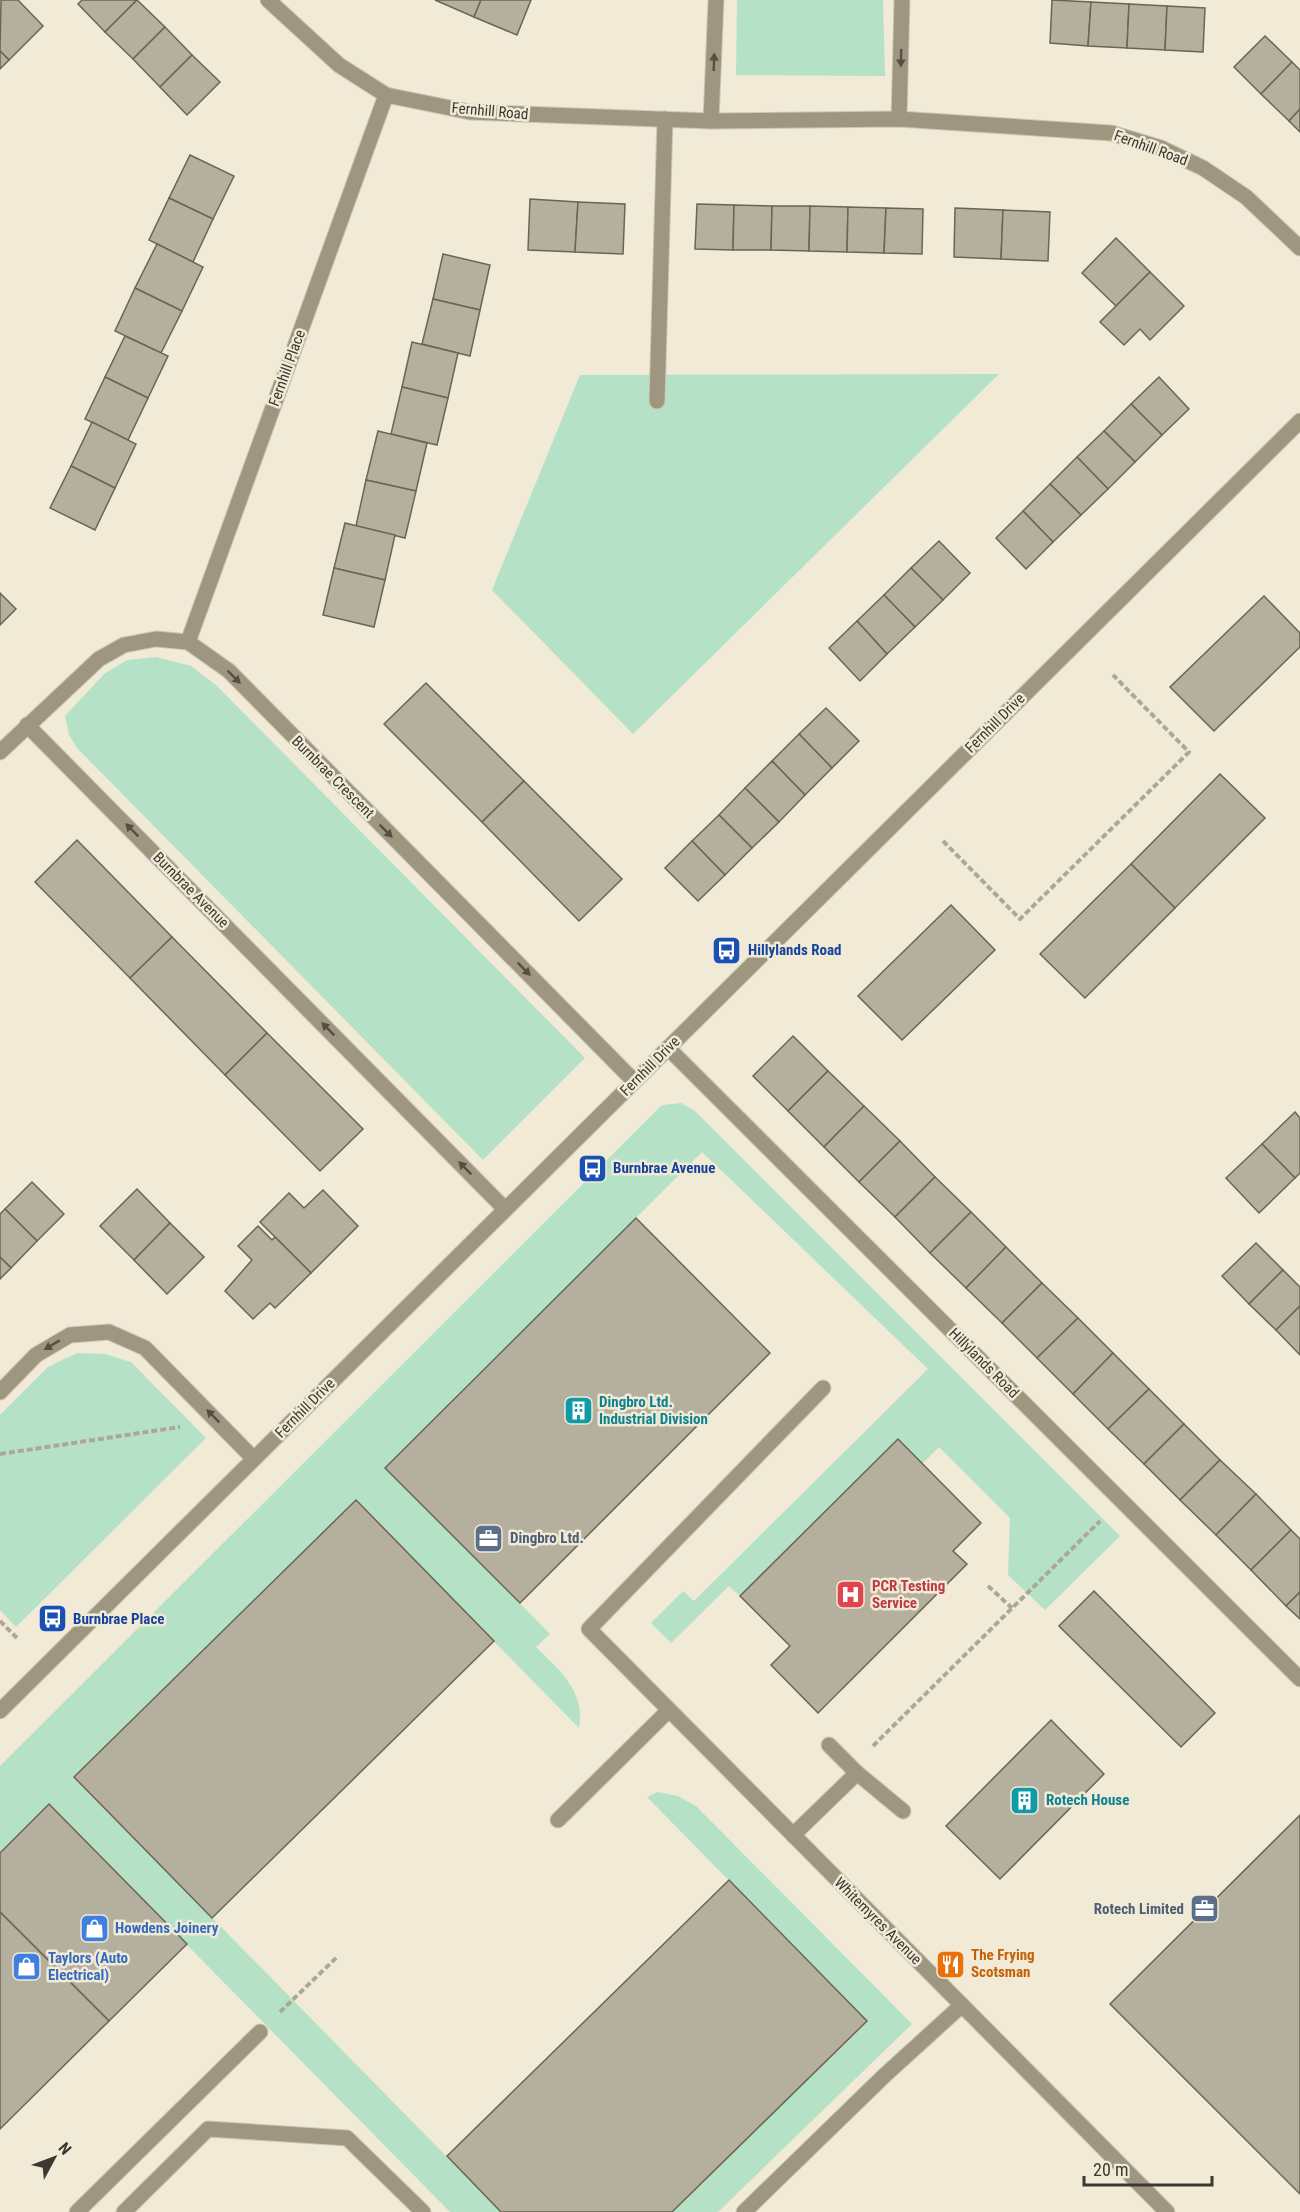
<svg xmlns="http://www.w3.org/2000/svg" width="1300" height="2212" font-family="'Roboto Condensed',sans-serif">
  <style>
    .green { fill: #b5e2c7 }
    .building { fill: #b5af9d; stroke: #6b6554; stroke-width: 1.5 }
    .lines { fill: none; stroke-linecap: round; stroke-linejoin: round }
    .minor-casing { stroke: #ccc6b6; stroke-width: 17 }
    .path { stroke: #aca799; stroke-width: 4; stroke-dasharray: 6 3; stroke-linecap: butt }
    .minor { stroke: #9f9680; stroke-width: 15 }
    .oneway { fill: #545045 }
    .labels { text-anchor: middle; stroke-width: 5; stroke-linejoin: round; paint-order: stroke }
    .street-label { font-size: 15px; fill: #3b3831; stroke: #f0ead7 }
    .transit-label { font-size: 15px; font-weight: bold; fill: #164399; stroke: #f0ead7; text-anchor: start }
    .culture-label { font-size: 15px; font-weight: bold; fill: #0d838f; stroke: #f0ead7; text-anchor: start }
    .service-label { font-size: 15px; font-weight: bold; fill: #4e5e75; stroke: #f0ead7; text-anchor: start }
    .health-label { font-size: 15px; font-weight: bold; fill: #be3a42; stroke: #f0ead7; text-anchor: start }
    .shop-label { font-size: 15px; font-weight: bold; fill: #366cbe; stroke: #f0ead7; text-anchor: start }
    .food-label { font-size: 15px; font-weight: bold; fill: #c56008; stroke: #f0ead7; text-anchor: start }
  </style>
  <rect width="100%" height="100%" fill="#f0ead7"/>
  <g class="green">
    <polygon points="737,0 883,0 885,76 736,75"/>
    <polygon points="999,374 633,734 492,590 580,375"/>
    <polygon points="156,657 191,666 216,685 585,1058 483,1160 77,748 69,735 65,716 104,674 127,660"/>
    <path d="M681,1103L695,1111L1120,1536L1045,1610L1008,1575L1010,1518L939,1447L922,1464L898,1439L740,1596L729,1586L671,1643L651,1623L683,1591L694,1601L928,1369L702,1152L386,1468L550,1634L536,1647C560,1671 586,1692 579,1728L356,1501L74,1777L501,2212H450L49,1805L0,1853V1766L662,1105Z"/>
    <polygon points="77,1353 105,1354 131,1362 206,1438 16,1627 0,1610 0,1415 48,1367"/>
    <polygon points="658,1792 678,1796 696,1806 912,2024 718,2212 672,2212 867,2021 647,1797"/>
  </g>
  <g class="building">
    <polygon points="1,0 18,0 43,26 9,60 0,51"/>
    <polygon points="82,0 137,0 105,32 78,4"/>
    <polygon points="137,0 165,27 133,59 105,32"/>
    <polygon points="435,0 481,0 474,17"/>
    <polygon points="481,0 531,0 517,35 474,17"/>
    <polygon points="1052,0 1091,2 1088,46 1050,43"/>
    <polygon points="1091,2 1129,4 1127,48 1088,46"/>
    <polygon points="1129,4 1167,6 1165,50 1127,48"/>
    <polygon points="1167,6 1205,8 1203,52 1165,50"/>
    <polygon points="165,27 192,55 160,87 133,59"/>
    <polygon points="1265,36 1292,62 1261,94 1234,67"/>
    <polygon points="0,51 9,60 0,69"/>
    <polygon points="192,55 220,82 187,115 160,87"/>
    <polygon points="1292,62 1300,70 1300,109 1289,121 1261,94"/>
    <polygon points="1300,109 1300,132 1289,121"/>
    <polygon points="190,155 234,176 213,219 169,198"/>
    <polygon points="169,198 213,219 193,262 149,240"/>
    <polygon points="530,199 578,202 575,252 528,250"/>
    <polygon points="578,202 625,204 623,254 575,252"/>
    <polygon points="697,204 734,205 733,250 695,249"/>
    <polygon points="734,205 772,206 771,250 733,250"/>
    <polygon points="772,206 810,206 809,251 771,250"/>
    <polygon points="810,206 848,207 847,252 809,251"/>
    <polygon points="848,207 886,208 884,253 847,252"/>
    <polygon points="886,208 923,209 922,254 884,253"/>
    <polygon points="955,208 1003,210 1001,259 954,257"/>
    <polygon points="1003,210 1050,212 1048,261 1001,259"/>
    <polygon points="1116,238 1150,272 1116,306 1082,273"/>
    <polygon points="157,244 203,267 182,311 135,288"/>
    <polygon points="443,254 490,265 480,310 433,299"/>
    <polygon points="1150,272 1184,306 1150,340 1140,329 1124,345 1100,322"/>
    <polygon points="135,288 182,311 161,353 115,331"/>
    <polygon points="433,299 480,310 470,356 422,344"/>
    <polygon points="125,336 168,356 148,398 105,377"/>
    <polygon points="412,342 458,353 448,398 402,387"/>
    <polygon points="105,377 148,398 128,440 85,419"/>
    <polygon points="1159,377 1189,409 1162,435 1131,404"/>
    <polygon points="402,387 448,398 437,445 391,434"/>
    <polygon points="1131,404 1162,435 1135,462 1104,431"/>
    <polygon points="92,422 136,444 115,488 71,466"/>
    <polygon points="378,431 427,443 416,491 366,480"/>
    <polygon points="1104,431 1135,462 1108,489 1077,457"/>
    <polygon points="1077,457 1108,489 1081,515 1050,484"/>
    <polygon points="71,466 115,488 95,530 50,508"/>
    <polygon points="366,480 416,491 405,538 356,526"/>
    <polygon points="1050,484 1081,515 1053,542 1023,511"/>
    <polygon points="1023,511 1053,542 1026,569 996,538"/>
    <polygon points="345,523 395,535 385,580 334,568"/>
    <polygon points="939,541 970,573 943,600 911,568"/>
    <polygon points="334,568 385,580 374,627 323,615"/>
    <polygon points="911,568 943,600 915,627 884,595"/>
    <polygon points="0,593 16,609 0,625"/>
    <polygon points="884,595 915,627 887,654 857,621"/>
    <polygon points="1264,596 1300,633 1300,647 1214,731 1170,687"/>
    <polygon points="857,621 887,654 860,681 829,648"/>
    <polygon points="426,683 524,781 482,822 384,724"/>
    <polygon points="826,708 859,741 832,768 799,734"/>
    <polygon points="799,734 832,768 805,795 772,761"/>
    <polygon points="772,761 805,795 779,822 745,788"/>
    <polygon points="1220,774 1265,818 1175,908 1131,864"/>
    <polygon points="524,781 622,879 579,921 482,822"/>
    <polygon points="745,788 779,822 752,848 719,815"/>
    <polygon points="719,815 752,848 725,875 692,841"/>
    <polygon points="77,840 172,937 130,978 35,882"/>
    <polygon points="692,841 725,875 698,901 665,868"/>
    <polygon points="1131,864 1175,908 1085,998 1040,954"/>
    <polygon points="951,905 995,950 902,1040 858,996"/>
    <polygon points="172,937 267,1033 225,1075 130,978"/>
    <polygon points="267,1033 363,1129 320,1171 225,1075"/>
    <polygon points="793,1036 828,1071 788,1111 753,1076"/>
    <polygon points="828,1071 864,1106 824,1147 788,1111"/>
    <polygon points="864,1106 900,1141 859,1182 824,1147"/>
    <polygon points="1295,1112 1300,1118 1300,1173 1295,1178 1262,1144"/>
    <polygon points="900,1141 935,1177 895,1217 859,1182"/>
    <polygon points="1262,1144 1295,1178 1259,1213 1226,1178"/>
    <polygon points="935,1177 971,1212 930,1253 895,1217"/>
    <polygon points="32,1182 64,1214 37,1241 5,1209"/>
    <polygon points="137,1189 170,1223 134,1260 100,1226"/>
    <polygon points="323,1190 358,1226 311,1273 260,1222 289,1193 304,1208"/>
    <polygon points="5,1209 37,1241 11,1268 0,1257 0,1214"/>
    <polygon points="971,1212 1006,1247 966,1288 930,1253"/>
    <polygon points="636,1218 770,1353 520,1603 385,1468"/>
    <polygon points="170,1223 204,1257 167,1294 134,1260"/>
    <polygon points="258,1226 272,1240 275,1237 311,1273 275,1308 270,1303 253,1319 225,1291 252,1260 238,1246"/>
    <polygon points="1256,1243 1283,1270 1249,1304 1222,1276"/>
    <polygon points="1006,1247 1042,1283 1002,1323 966,1288"/>
    <polygon points="0,1257 11,1268 0,1279"/>
    <polygon points="1283,1270 1300,1287 1300,1306 1276,1330 1249,1304"/>
    <polygon points="1042,1283 1078,1318 1037,1358 1002,1323"/>
    <polygon points="1300,1306 1300,1355 1276,1330"/>
    <polygon points="1078,1318 1113,1353 1073,1394 1037,1358"/>
    <polygon points="1113,1353 1149,1389 1108,1429 1073,1394"/>
    <polygon points="1149,1389 1184,1424 1144,1464 1108,1429"/>
    <polygon points="1184,1424 1220,1460 1180,1500 1144,1464"/>
    <polygon points="898,1439 981,1523 953,1551 967,1564 818,1713 771,1665 790,1646 740,1596"/>
    <polygon points="1220,1460 1256,1494 1216,1535 1180,1500"/>
    <polygon points="1256,1494 1291,1530 1251,1570 1216,1535"/>
    <polygon points="356,1500 494,1641 212,1918 74,1777"/>
    <polygon points="1291,1530 1300,1539 1300,1592 1286,1606 1251,1570"/>
    <polygon points="1094,1591 1215,1713 1181,1747 1059,1626"/>
    <polygon points="1300,1592 1300,1619 1286,1606"/>
    <polygon points="1051,1720 1104,1774 1000,1879 946,1826"/>
    <polygon points="49,1804 187,1944 109,2021 0,1912 0,1853"/>
    <polygon points="1300,1815 1300,2194 1110,2004"/>
    <polygon points="729,1880 867,2021 672,2212 501,2212 447,2156"/>
    <polygon points="0,1912 109,2021 0,2129"/>
  </g>
  <g class="lines">
    <defs>
      <g id="minor">
        <polyline points="268,0 339,65 386,95 470,112 711,121 899,119 1111,133 1161,148 1203,168 1246,197 1300,248"/>
        <polyline points="899,119 902,0"/>
        <polyline points="711,121 716,0"/>
        <polyline points="657,401 665,119"/>
        <polyline points="188,642 386,95"/>
        <polyline points="27,725 505,1209"/>
        <polyline points="0,752 99,659 124,645 156,639 188,642 229,671 634,1081"/>
        <polyline points="668,1048 1300,1679"/>
        <polyline points="823,1388 589,1629 1167,2212"/>
        <polyline points="0,1392 36,1355 70,1335 109,1332 145,1348 253,1458"/>
        <polyline points="0,1711 1300,421"/>
        <polyline points="829,1745 857,1773 903,1811"/>
        <polyline points="558,1820 668,1711"/>
        <polyline points="793,1835 857,1773"/>
        <polyline points="77,2212 260,2032"/>
        <polyline points="124,2212 208,2129 347,2138 423,2212"/>
        <polyline points="744,2212 885,2075 962,2005"/>
      </g>
    </defs>
    <use href="#minor" class="minor-casing"/>
    <g class="path">
      <polyline points="943,841 1020,919 1189,752 1113,675"/>
      <polyline points="0,1454 180,1427"/>
      <polyline points="988,1586 1012,1608"/>
      <polyline points="0,1621 18,1639"/>
      <polyline points="873,1746 1100,1521"/>
      <polyline points="280,2012 338,1956"/>
    </g>
    <use href="#minor" class="minor"/>
  </g>
  <defs><path id="oneway-solid" d="M-6-.8H1V-3.2L6.5 0L1 3.2V.8H-6Z" transform="scale(1.5)"/></defs>
  <g class="oneway">
    <use href="#oneway-solid" transform="translate(901 58) rotate(91)"/>
    <use href="#oneway-solid" transform="translate(714 62) rotate(-88)"/>
    <use href="#oneway-solid" transform="translate(234 677) rotate(45)"/>
    <use href="#oneway-solid" transform="translate(132 830) rotate(-135)"/>
    <use href="#oneway-solid" transform="translate(386 831) rotate(45)"/>
    <use href="#oneway-solid" transform="translate(524 969) rotate(45)"/>
    <use href="#oneway-solid" transform="translate(328 1029) rotate(-135)"/>
    <use href="#oneway-solid" transform="translate(465 1168) rotate(-135)"/>
    <use href="#oneway-solid" transform="translate(52 1345) rotate(149)"/>
    <use href="#oneway-solid" transform="translate(213 1416) rotate(-135)"/>
  </g>
  <defs>
    <symbol id="bus-square" viewBox="-11 -11 22 22"><rect x="-9" y="-9" width="18" height="18" rx="4" fill="#1a4fb4" stroke="#f0ead7"/><path d="M-5-6H5V4H4V6H2V4H-2V6H-4V4H-5ZM-3.5-4V0h7V-4ZM-3.5 1.2v1.5H-2V1.2ZM2 1.2v1.5H3.5V1.2Z" fill="#fff"/></symbol>
    <symbol id="building-square" viewBox="-11 -11 22 22"><rect x="-9" y="-9" width="18" height="18" rx="4" fill="#0f9aa8" stroke="#f0ead7"/><path d="M-4-6H4V6H1V3H-1V6H-4ZM-2.5-4.3h1.7v1.8h-1.7ZM.8-4.3h1.7v1.8H.8ZM-2.5-1h1.7V.8h-1.7ZM.8-1h1.7V.8H.8Z" fill="#fff"/></symbol>
    <symbol id="office-square" viewBox="-11 -11 22 22"><rect x="-9" y="-9" width="18" height="18" rx="4" fill="#5c6f8a" stroke="#f0ead7"/><path d="M-6-3h4V-5.5h4V-3h4V5H-6ZM-1-4.5V-3h2v-1.5ZM-6 0V1H6V0Z" fill="#fff"/></symbol>
    <symbol id="hospital-square" viewBox="-11 -11 22 22"><rect x="-9" y="-9" width="18" height="18" rx="4" fill="#e0444e" stroke="#f0ead7"/><path d="M-5-5h3v3.5h4V-5h3V5h-3V1.5h-4V5h-3Z" fill="#fff"/></symbol>
    <symbol id="shop-square" viewBox="-11 -11 22 22"><rect x="-9" y="-9" width="18" height="18" rx="4" fill="#3f7fe0" stroke="#f0ead7"/><path d="M-5-2.5h2.3a2.7 3.5 0 0 1 5.4 0H5L5.5 6h-11ZM-1.5-2.5h3a1.5 2.3 0 0 0-3 0Z" fill="#fff"/></symbol>
    <symbol id="restaurant-square" viewBox="-11 -11 22 22"><rect x="-9" y="-9" width="18" height="18" rx="4" fill="#e8710a" stroke="#f0ead7"/><path d="M-5-6h1v4h1v-4h1v4h1v-4h1v5L-1.5 .5V6h-2V.5L-5-1ZM5-6V6H3V1.5H1.5Q1.5-4 5-6Z" fill="#fff"/></symbol>
  </defs>
  <g fill-rule="evenodd">
    <use href="#bus-square" x="710" y="934" width="33" height="33"/>
    <use href="#bus-square" x="576" y="1152" width="33" height="33"/>
    <use href="#building-square" x="562" y="1394" width="33" height="33"/>
    <use href="#office-square" x="472" y="1522" width="33" height="33"/>
    <use href="#hospital-square" x="834" y="1578" width="33" height="33"/>
    <use href="#bus-square" x="36" y="1602" width="33" height="33"/>
    <use href="#building-square" x="1008" y="1784" width="33" height="33"/>
    <use href="#office-square" x="1188" y="1892" width="33" height="33"/>
    <use href="#shop-square" x="78" y="1912" width="33" height="33"/>
    <use href="#restaurant-square" x="934" y="1948" width="33" height="33"/>
    <use href="#shop-square" x="10" y="1950" width="33" height="33"/>
  </g>
  <g class="labels">
    <g class="street-label">
      <text transform="translate(490 111) rotate(5)" y="5">Fernhill Road</text>
      <text transform="translate(1151 148) rotate(20)" y="5">Fernhill Road</text>
      <text transform="translate(287 368) rotate(-70)" y="5">Fernhill Place</text>
      <text transform="translate(995 723) rotate(-45)" y="5">Fernhill Drive</text>
      <text transform="translate(333 777) rotate(45)" y="5">Burnbrae Crescent</text>
      <text transform="translate(191 890) rotate(45)" y="5">Burnbrae Avenue</text>
      <text transform="translate(650 1066) rotate(-45)" y="5">Fernhill Drive</text>
      <text transform="translate(984 1363) rotate(45)" y="5">Hillylands Road</text>
      <text transform="translate(305 1408) rotate(-45)" y="5">Fernhill Drive</text>
      <text transform="translate(878 1921) rotate(45)" y="5">Whitemyres Avenue</text>
    </g>
    <g class="transit-label">
      <text x="748" y="955">Hillylands Road</text>
      <text x="613" y="1173">Burnbrae Avenue</text>
      <text x="73" y="1624">Burnbrae Place</text>
    </g>
    <g class="culture-label">
      <text x="599" y="1407">Dingbro Ltd.<tspan x="599" dy="17">Industrial Division</tspan></text>
      <text x="1046" y="1805">Rotech House</text>
    </g>
    <g class="service-label">
      <text x="510" y="1543">Dingbro Ltd.</text>
      <text x="1184" y="1914" text-anchor="end">Rotech Limited</text>
    </g>
    <g class="health-label">
      <text x="872" y="1591">PCR Testing<tspan x="872" dy="17">Service</tspan></text>
    </g>
    <g class="shop-label">
      <text x="115" y="1933">Howdens Joinery</text>
      <text x="48" y="1963">Taylors (Auto<tspan x="48" dy="17">Electrical)</tspan></text>
    </g>
    <g class="food-label">
      <text x="971" y="1960">The Frying<tspan x="971" dy="17">Scotsman</tspan></text>
    </g>
  </g>
  <g transform="translate(54 2158) rotate(49)" stroke="#f0ead7" stroke-width="4.5" paint-order="stroke">
  <path d="M0-4.5L10 22L0 15L-10 22Z" fill="#3b3831"/>
  <text y="-9" font-size="16" font-weight="bold" text-anchor="middle" fill="#3b3831">N</text>
  </g>
  <path d="M1084 2176v9h128v-9" fill="none" stroke="#3b3831" stroke-width="3"/>
  <text x="1093" y="2176" font-size="18" fill="#3b3831" stroke="#f0ead7" stroke-width="4.5" paint-order="stroke">20 m</text>
</svg>
